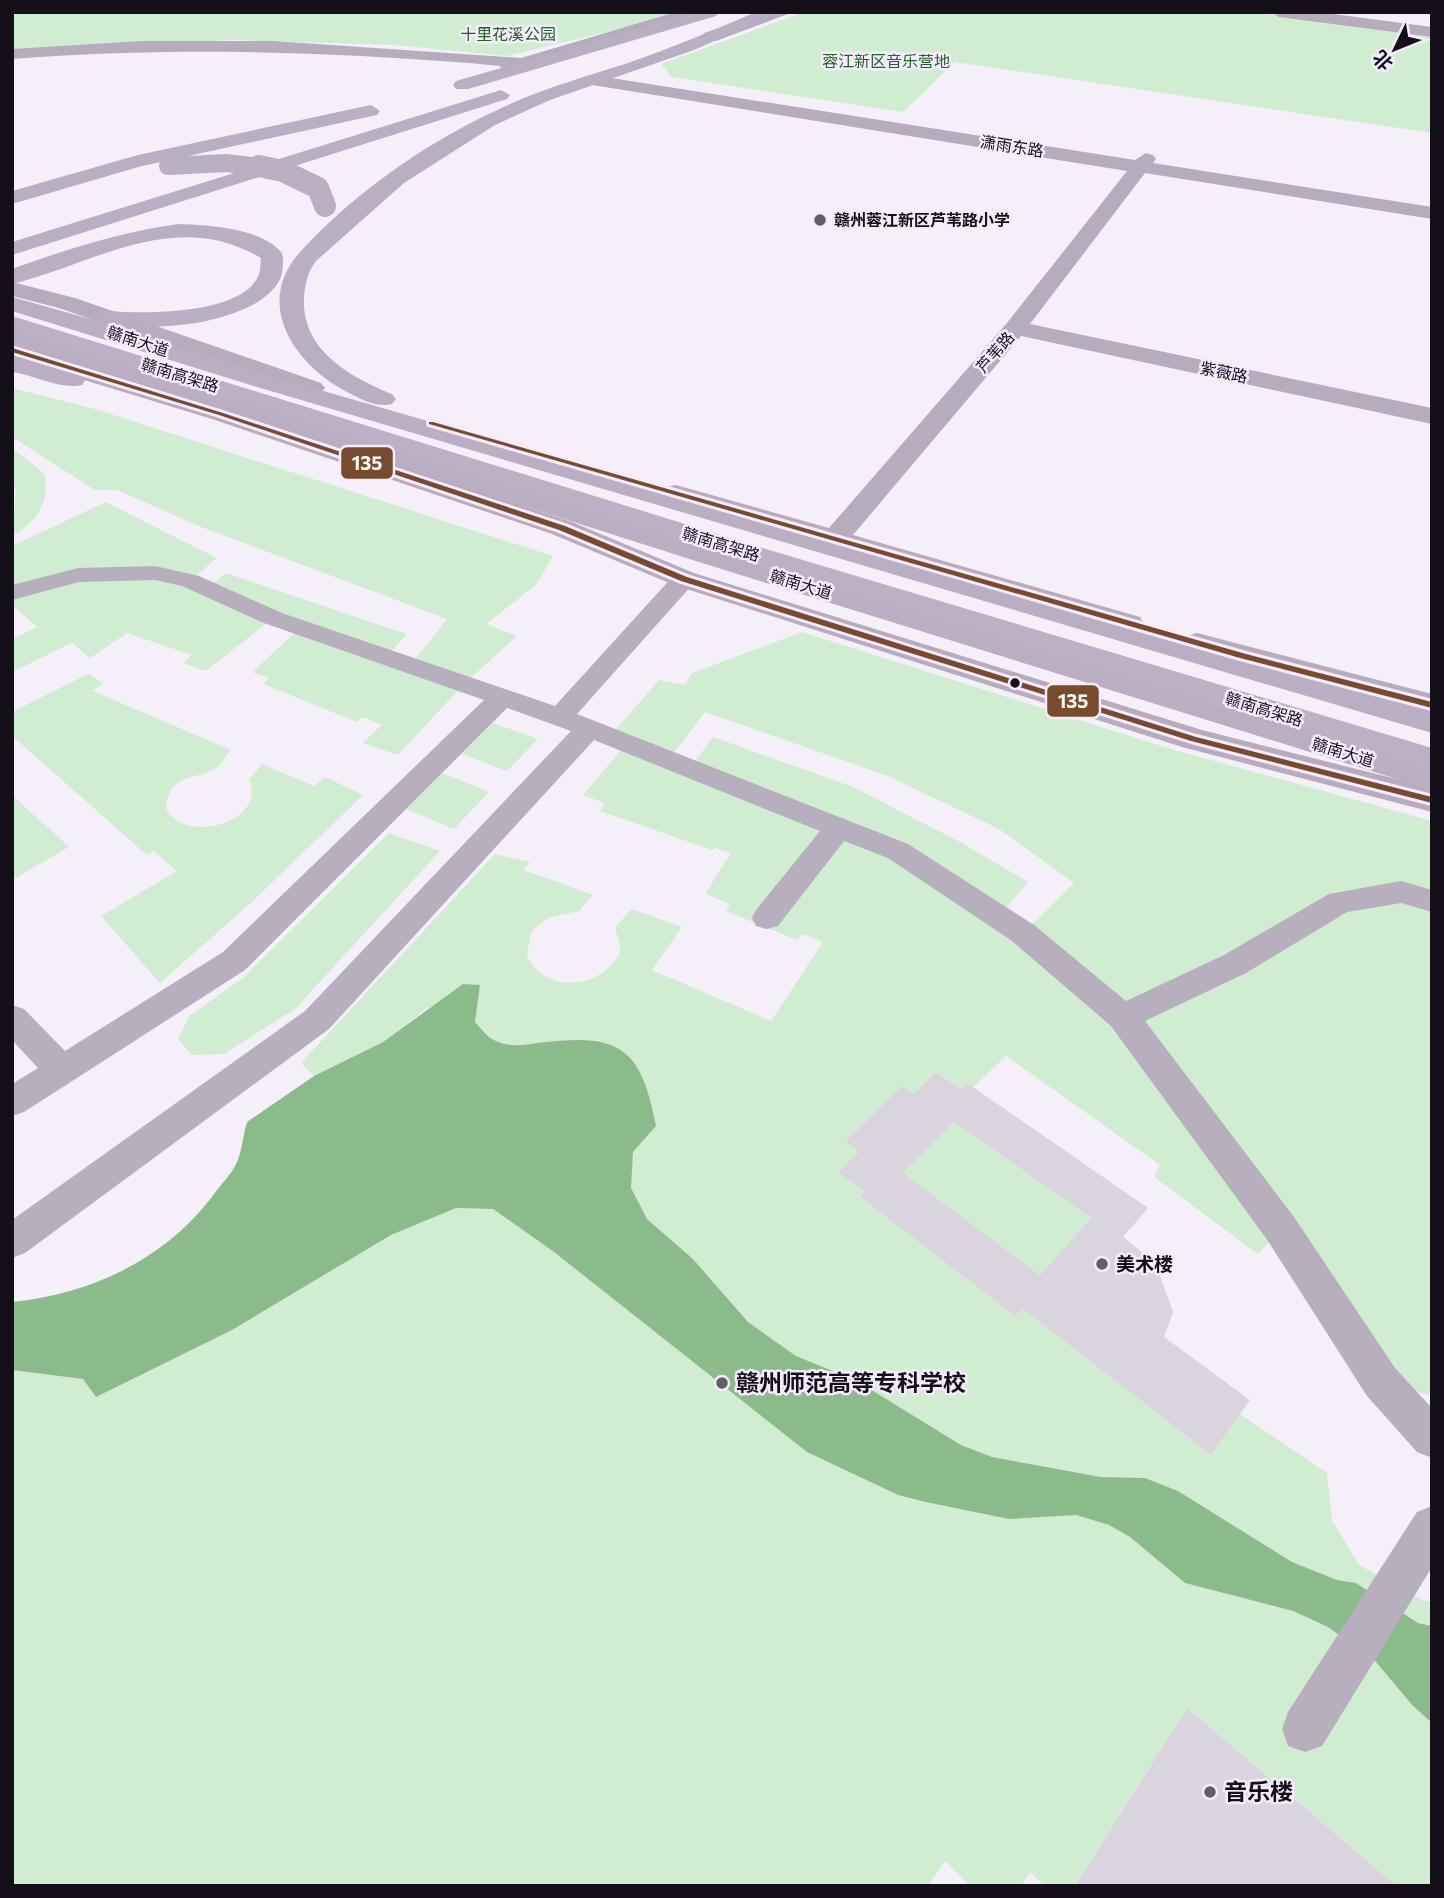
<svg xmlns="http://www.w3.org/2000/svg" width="1444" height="1898" font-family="Commissioner,'Noto Sans SC',sans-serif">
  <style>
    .green { fill: #d1edd1; fill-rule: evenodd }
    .water { fill: #8cbb8b }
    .building { fill: #dad4de; fill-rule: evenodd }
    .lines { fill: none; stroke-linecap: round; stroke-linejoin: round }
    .street { fill: #b7aebe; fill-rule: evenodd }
    .secondary { fill: #b6acbe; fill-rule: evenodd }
    .primary { fill: #baaec3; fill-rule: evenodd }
    .highway { fill: #bdafc4; fill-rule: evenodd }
    .primary-bridge-far1 { stroke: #baaec3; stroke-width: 18 }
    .primary-bridge { stroke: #baaec3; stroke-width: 22 }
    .bus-1-casing { stroke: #f5ebfe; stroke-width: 6 }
    .bus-1 { fill: #7a4b2a; fill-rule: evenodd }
    .poi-dot { fill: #635d68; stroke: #f5ebfe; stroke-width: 2.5 }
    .bus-dot { fill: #150f19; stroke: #f5ebfe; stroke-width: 2.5 }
    .labels { text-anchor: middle; stroke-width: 5; stroke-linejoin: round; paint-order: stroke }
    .far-park-label { font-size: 16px; fill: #1e651e; stroke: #f5ebfe }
    .far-street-label { font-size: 16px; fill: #150f19; stroke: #f5ebfe }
    .far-poi-label { font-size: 16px; font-weight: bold; fill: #150f19; stroke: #f5ebfe; text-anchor: start }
    .poi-label { font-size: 19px; font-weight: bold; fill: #150f19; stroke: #f5ebfe; text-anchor: start }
    .near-poi-label { font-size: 23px; font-weight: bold; fill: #150f19; stroke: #f5ebfe; text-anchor: start }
    .line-badge { stroke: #f5ebfe; stroke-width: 2.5 }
    .badge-label { font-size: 19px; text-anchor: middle; font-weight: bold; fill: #fff }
  </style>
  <rect width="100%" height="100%" fill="#f5effa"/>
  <g class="green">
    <polygon points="12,12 690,12 507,56 394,45 234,40 12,51"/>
    <polygon points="804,12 1252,12 1432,36 1432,133 955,62 903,112 672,77 661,64"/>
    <polygon points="12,388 95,409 553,556 536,585 486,624 517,636 464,684 398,755 362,743 382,725 362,717 357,722 263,684 269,678 252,672 300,628 273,618 206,671 183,663 192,655 127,633 90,658 72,643 12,672 12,639 37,627 12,605 12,546 106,502 217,558 191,580 208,588 226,573 407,634 385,658 409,667 447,619 196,525 117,490 95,490 12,437"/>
    <path d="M12,448L45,474C49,503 38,521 12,536L16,490L12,482Z"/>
    <path d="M802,632L1171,749L1432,821V1396L1381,1382L1281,1229L1258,1254L1154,1177L1160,1165L1006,1056L973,1087L967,1083L937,1112L951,1082L936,1072L913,1094L901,1087L845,1140L859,1152L839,1172L854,1184L860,1179L870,1187L860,1197L1015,1316L1023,1309L1211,1455L1240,1414L1327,1473L1332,1520L1359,1565L1424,1601H1432V1626L1418,1623L1356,1583L1337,1580L1292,1562L1178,1491L1145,1478L1101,1477L991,1457L961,1445L857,1381L796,1356L748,1322L693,1259L647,1219L630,1188L633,1152L656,1126C641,1044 617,1033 537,1043C521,1046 505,1047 490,1038C485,1034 480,1027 475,1022L480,985L426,1009L383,1042L314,1076L301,1063L495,854L530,862L524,870L593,895L579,911L551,917L539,924L531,933L527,955C544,996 606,989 621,949L615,928L631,909L682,927L652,970L771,1021L823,942L802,934L797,940L726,911L730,904L705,894L731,853L715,848L712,850L600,811L605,803L583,795L627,743L610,736L659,680L685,685L692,673ZM705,712L888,776L999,829L1074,883L1023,933L999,916L1028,882L960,842L853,787L713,737L690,768L669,759Z"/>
    <path d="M88,674L103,683L93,691L231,750C227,755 221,765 216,768C197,781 170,771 166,808C184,846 268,822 249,780L262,764L314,786L325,777L363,795L253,901L160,983L101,916L177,871L154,851L147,855L12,736V712Z"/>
    <polygon points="493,723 538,739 507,771 462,754"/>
    <polygon points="442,773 489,792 454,829 406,809"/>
    <polygon points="12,795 69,847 12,880"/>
    <polygon points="389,833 440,851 295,1009 224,1054 192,1055 178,1039 189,1016 243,978"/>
    <polygon points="954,1122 1091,1218 1040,1275 903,1173"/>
    <polygon points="456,1208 493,1209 554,1252 808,1452 898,1495 921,1501 961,1508 1076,1515 1109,1525 1130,1537 1185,1583 1293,1611 1328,1627 1376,1662 1412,1705 1432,1723 1432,1886 1383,1886 1387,1877 1187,1708 1075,1886 1045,1886 1030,1872 1021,1886 970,1886 945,1861 928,1886 12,1886 12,1370 84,1379 174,1358 232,1330 391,1235"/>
  </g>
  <path class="water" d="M463,984L480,985L475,1022C480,1027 485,1034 490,1038C505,1047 521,1046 537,1043C617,1033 641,1044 656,1126L633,1152L631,1188L647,1219L693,1259L748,1322L796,1356L857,1381L961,1445L992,1457L1101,1477L1145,1478L1178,1491L1292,1562L1337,1580L1356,1583L1418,1623L1432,1626V1723L1412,1705L1376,1662L1328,1627L1293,1611L1185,1583L1130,1537L1109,1525L1076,1515L1009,1519L921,1501L898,1495L807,1452L554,1252L493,1209L456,1208L391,1235L232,1330L96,1397L83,1379L12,1370V1302C94,1294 169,1257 217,1190C223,1182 232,1173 236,1164C242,1152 243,1135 247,1122L314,1076L383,1042Z"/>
  <g class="building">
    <path d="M936,1072L961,1089L967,1083L1148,1208L1123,1237L1147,1256L1159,1273L1173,1312L1164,1337L1250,1400L1211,1455L1023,1309L1015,1316L860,1197L865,1192L838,1172L859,1152L845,1141L902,1086L913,1094ZM954,1122L1091,1218L1040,1275L903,1173Z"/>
    <polygon points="1187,1708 1397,1886 1075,1886"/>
  </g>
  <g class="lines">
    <g class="street">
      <polygon points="155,566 199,576 282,613 555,706 675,574 693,574 696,579 693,584 577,714 908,844 1034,925 1126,1001 1224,955 1329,894 1401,881 1432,890 1432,912 1401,903 1347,912 1246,973 1145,1021 1294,1217 1395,1368 1432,1408 1432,1458 1417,1452 1367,1396 1268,1241 1111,1026 1012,941 888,858 844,841 778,926 767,929 756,926 752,918 756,910 820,831 594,740 329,1029 25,1253 12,1258 12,1220 305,1011 571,731 507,708 245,970 24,1112 12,1116 12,1084 38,1068 12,1040 12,1005 24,1009 65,1051 223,952 484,700 264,623 182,586 155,580 79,582 12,600 12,585 78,568"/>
      <polygon points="1432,1506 1432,1567 1322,1746 1305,1752 1288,1746 1282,1729 1288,1712 1417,1512"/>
    </g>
    <g class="secondary">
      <path d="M676,12H702L542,62L540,68L502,71L500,66L469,63C316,51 165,47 12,59V49L142,41H273L521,58Z"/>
      <polygon points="768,12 793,12 716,41 704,41 702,37 704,33"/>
      <polygon points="1271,12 1318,12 1432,27 1432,37 1279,17"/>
      <polygon points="592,75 1135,160 1146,153 1153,155 1156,159 1153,163 1432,207 1432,219 1145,173 1030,324 1432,408 1432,424 1021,336 853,535 1140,617 1144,624 1140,631 1129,633 666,499 662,493 666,487 676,485 829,528 1007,323 1127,171 586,84 583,80 586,76"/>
      <polygon points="12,282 75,298 321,383 325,388 321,393 303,393 59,308 12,296"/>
      <polygon points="12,343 230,409 572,522 694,573 1202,730 1432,788 1432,812 1182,747 674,585 552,534 212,419 12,358"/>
      <polygon points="1197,633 1432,694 1432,715 1186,650 1181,643 1186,636"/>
    </g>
    <g class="primary">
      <polygon points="695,12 718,13 716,16 468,89 456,89 453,85 456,81"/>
      <path d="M756,12H779L694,50L550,100L495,125L404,183L316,261C308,271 305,284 304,297C301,350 349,376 392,394L396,399L392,404C376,408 361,399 347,392C295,365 252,304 301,251C357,190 433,138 508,105C547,87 588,76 628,63C671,48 714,30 756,12Z"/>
      <polygon points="501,90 510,95 507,99 12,255 12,242"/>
      <polygon points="371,105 380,111 377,115 142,166 12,204 12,191 138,155"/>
      <path d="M179,224C207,225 261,228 281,252C284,256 283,267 282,273C279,289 259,303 244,309C204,327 155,329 111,325L275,377L1432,711V733L257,387L12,311V297L101,322L98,318L102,313L110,311C144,314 245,315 259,274C261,270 260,262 261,258C175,207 97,263 12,284V269C67,249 121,232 179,224Z"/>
      <polygon points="12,328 722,551 1432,766 1432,790 702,563 12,343"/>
      <path d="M12,358C30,360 75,365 85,380L82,385C61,390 34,375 12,372Z"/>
    </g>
    <polygon class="highway" points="12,316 766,549 1432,748 1432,771 746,561 12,331"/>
    <polyline class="primary-bridge-far1" points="168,166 226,163 269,168"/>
    <polyline class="primary-bridge" points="259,166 283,171 318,188 325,206"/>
    <defs>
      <g id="bus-1">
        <polygon points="12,348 223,413 565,526 687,577 1196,737 1432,797 1432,803 1191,741 681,581 559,530 219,415 12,352"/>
        <polygon points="429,422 433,422 1246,654 1432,702 1432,708 1240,658 429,424"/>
      </g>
    </defs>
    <use href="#bus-1" class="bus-1-casing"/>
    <use href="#bus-1" class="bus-1"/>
  </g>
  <g class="poi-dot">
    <circle cx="820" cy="220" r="7"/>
    <circle cx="1102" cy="1264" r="7"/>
    <circle cx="722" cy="1383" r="7"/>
    <circle cx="1210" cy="1792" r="7"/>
  </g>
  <circle class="bus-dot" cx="1015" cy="683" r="6"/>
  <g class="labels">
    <g class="far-park-label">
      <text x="508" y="40">十里花溪公园</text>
      <text x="886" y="67">蓉江新区音乐营地</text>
    </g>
    <g class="far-street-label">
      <text transform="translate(1012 146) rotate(9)" y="6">潇雨东路</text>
      <text transform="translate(138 341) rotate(18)" y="6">赣南大道</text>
      <text transform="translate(995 352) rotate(-49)" y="6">芦苇路</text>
      <text transform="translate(1224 372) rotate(12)" y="6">紫薇路</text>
      <text transform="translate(180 375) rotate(17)" y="6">赣南高架路</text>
      <text transform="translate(721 544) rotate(17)" y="6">赣南高架路</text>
      <text transform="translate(801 584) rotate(17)" y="6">赣南大道</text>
      <text transform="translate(1264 709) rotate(17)" y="6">赣南高架路</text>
      <text transform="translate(1343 752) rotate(17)" y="6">赣南大道</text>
    </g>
    <g class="far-poi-label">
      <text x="834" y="226">赣州蓉江新区芦苇路小学</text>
    </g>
    <g class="poi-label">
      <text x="1116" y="1271">美术楼</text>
    </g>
    <g class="near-poi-label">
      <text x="736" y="1391">赣州师范高等专科学校</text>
      <text x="1224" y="1800">音乐楼</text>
    </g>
  </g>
  <g class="line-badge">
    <rect x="340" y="446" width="54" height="34" rx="7" fill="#7a4b2a"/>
    <rect x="1046" y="684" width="54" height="34" rx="7" fill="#7a4b2a"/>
  </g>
  <g class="badge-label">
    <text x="367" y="470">135</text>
    <text x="1073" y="708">135</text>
  </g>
  <rect width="1444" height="1898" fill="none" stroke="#150f19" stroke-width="28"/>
  <g transform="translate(1395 49) rotate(227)" stroke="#f5ebfe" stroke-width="5" paint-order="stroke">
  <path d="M0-5L12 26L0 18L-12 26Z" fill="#150f19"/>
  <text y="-10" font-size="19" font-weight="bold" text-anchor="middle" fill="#150f19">北</text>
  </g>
</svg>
